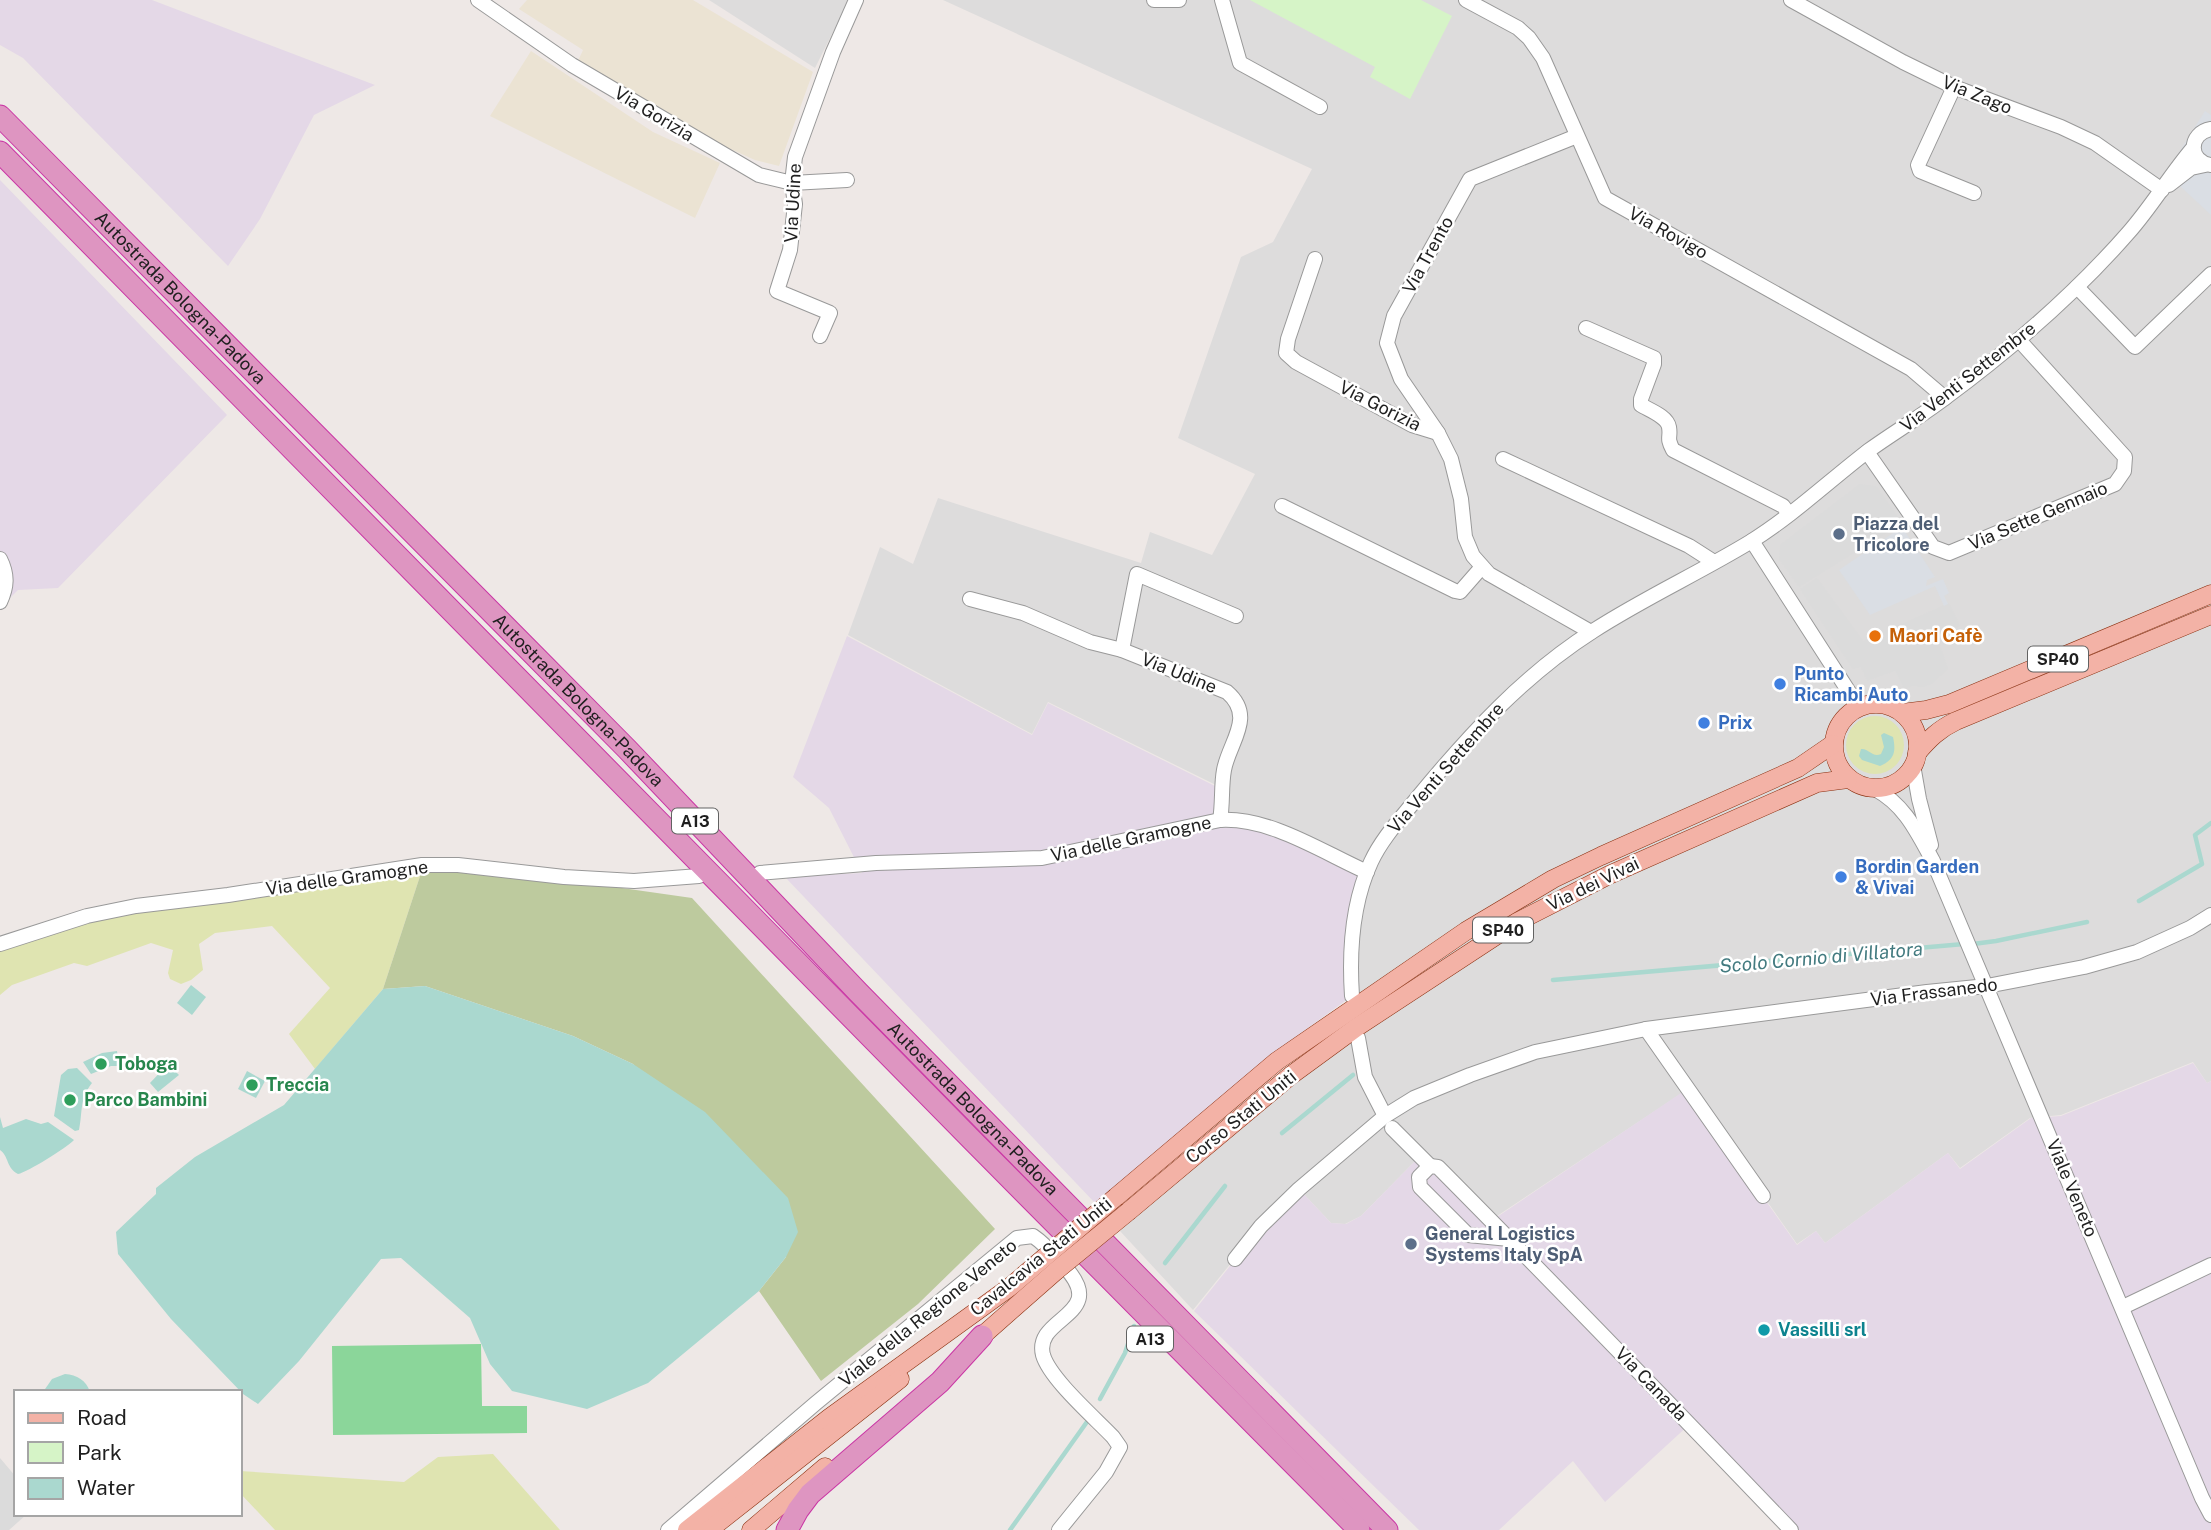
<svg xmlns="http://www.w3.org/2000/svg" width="2211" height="1530" font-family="'Public Sans',sans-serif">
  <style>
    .residential { fill: #dddcdc }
    .industrial { fill: #e4d8e7 }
    .farmland { fill: #ebe3d3 }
    .grass { fill: #dfe4b1 }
    .forest { fill: #bdca9e }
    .park { fill: #d6f4c7 }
    .pitch { fill: #8bd69a }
    .parking { fill: #dbdbdb }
    .plaza { fill: #dadee4 }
    .water { fill: #aad8cf }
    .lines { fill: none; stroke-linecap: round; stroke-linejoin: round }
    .stream { stroke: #aad8cf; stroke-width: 4.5 }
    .minor-casing { stroke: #999; stroke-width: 16 }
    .major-casing { stroke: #8a2f0f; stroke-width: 19 }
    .highway-casing { stroke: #ca36a5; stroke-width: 23 }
    .minor { stroke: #fff; stroke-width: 14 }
    .major { stroke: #f3b2a6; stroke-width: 18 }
    .highway { stroke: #de95c1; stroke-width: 21 }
    .major-bridge-casing { stroke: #8a2f0f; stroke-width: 19; stroke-linecap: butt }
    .major-bridge { stroke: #f3b2a6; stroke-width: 18 }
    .service-dot { fill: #5c6f8a; stroke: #fff; stroke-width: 2.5 }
    .food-dot { fill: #e8710a; stroke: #fff; stroke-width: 2.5 }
    .shop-dot { fill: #3f7fe0; stroke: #fff; stroke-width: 2.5 }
    .leisure-dot { fill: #2e9e5b; stroke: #fff; stroke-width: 2.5 }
    .culture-dot { fill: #0f9aa8; stroke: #fff; stroke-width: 2.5 }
    .labels { text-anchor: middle; stroke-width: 5; stroke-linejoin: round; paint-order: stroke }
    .shield { fill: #fff; stroke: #626262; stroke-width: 2 }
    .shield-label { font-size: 16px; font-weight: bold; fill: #1f1f1f }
    .street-label { font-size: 18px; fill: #1f1f1f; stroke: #fff }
    .service-label { font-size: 18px; font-weight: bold; fill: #4e5e75; stroke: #fff; text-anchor: start }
    .food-label { font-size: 18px; font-weight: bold; fill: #c56008; stroke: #fff; text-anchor: start }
    .shop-label { font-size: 18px; font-weight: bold; fill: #366cbe; stroke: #fff; text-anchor: start }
    .leisure-label { font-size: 18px; font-weight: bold; fill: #27864d; stroke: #fff; text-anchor: start }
    .culture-label { font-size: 18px; font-weight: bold; fill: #0d838f; stroke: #fff; text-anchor: start }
    .water-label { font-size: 19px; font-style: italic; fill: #437b80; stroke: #fff }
  </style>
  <rect width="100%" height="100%" fill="#eee8e6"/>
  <g class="residential">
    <polygon points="709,0 849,0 815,68"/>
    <polygon points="943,0 2211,0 2211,1081 2207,1083 2193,1062 2061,1115 2030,1118 1960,1168 1948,1153 1825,1243 1816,1231 1797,1244 1688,1089 1491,1220 1423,1153 1361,1216 1345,1224 1331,1223 1299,1189 1261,1226 1193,1310 1120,1231 1213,1149 1295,1082 1359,1038 1353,996 1221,820 1224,789 1048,702 1032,734 848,635 880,547 913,564 938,498 1141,563 1150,532 1212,555 1255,474 1178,438 1241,257 1273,242 1312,169"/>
  </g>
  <g class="industrial">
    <polygon points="0,0 152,0 375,85 314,115 260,219 228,266 23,58 0,45"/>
    <polygon points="0,180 227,415 58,588 18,590 0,608"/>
    <polygon points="847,636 1032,735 1048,703 1223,790 1220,820 1236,820 1366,872 1352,996 1272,1054 1095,1203 785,877 862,873 829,808 793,777"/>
    <polygon points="2193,1063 2207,1083 2211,1081 2211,1530 1795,1530 1691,1423 1605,1502 1573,1461 1499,1530 1419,1530 1194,1311 1262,1226 1299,1189 1331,1223 1346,1224 1361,1216 1423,1153 1491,1221 1687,1089 1797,1245 1816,1231 1825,1243 1948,1153 1960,1169 2031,1118 2061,1116"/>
  </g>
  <g class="farmland">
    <polygon points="527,0 693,0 813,72 779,166 755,160 697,134 578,61 583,50 519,9"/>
    <polygon points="531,51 653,132 720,163 695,218 490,116"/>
  </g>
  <g class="grass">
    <circle cx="1875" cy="745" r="29"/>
    <polygon points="423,867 383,989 315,1069 289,1034 330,988 272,926 215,933 199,944 203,970 191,980 181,984 170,979 168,973 173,950 151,943 87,966 74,963 12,985 0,995 0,940 88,917"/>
    <polygon points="493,1454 560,1530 275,1530 240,1493 240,1471 404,1482 438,1457"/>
  </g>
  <polygon class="forest" points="423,867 496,870 692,898 995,1229 918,1304 821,1381 759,1291 786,1257 633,1064 573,1036 425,986 383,989"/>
  <polygon class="park" points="1250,0 1421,0 1452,16 1410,99 1370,77 1375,67"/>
  <polygon class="pitch" points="481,1344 482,1406 527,1406 527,1433 333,1435 332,1346"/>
  <g class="parking">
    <polygon points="1860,484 1876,486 1902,523 1799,587 1779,559 1780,545"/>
    <polygon points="1817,578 1863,641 1949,603 1960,626 1937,637 1948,669 1931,684 1925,687 1913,686 1904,689 1895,671 1867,681 1861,667 1853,669 1800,589"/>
    <polygon points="0,1458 16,1477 16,1514 27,1514 9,1530 0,1530"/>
  </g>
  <g class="plaza">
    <polygon points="2205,111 2211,115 2211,215 2166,173"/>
    <polygon points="1902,527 1935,577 1927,580 1926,586 1943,579 1949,593 1944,596 1948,604 1944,606 1935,586 1870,615 1839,570"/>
  </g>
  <g class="water">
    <path d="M1884,733L1893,737C1896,751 1895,760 1880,766L1862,760L1859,756L1861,749C1869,748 1872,758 1881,754L1884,747L1881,735Z"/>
    <polygon points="191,985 206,997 192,1015 177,1003"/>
    <polygon points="425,986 573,1036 633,1064 705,1112 788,1198 798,1232 786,1257 759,1291 648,1383 587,1409 512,1391 490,1364 470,1318 401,1258 381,1259 299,1361 258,1404 243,1394 171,1319 118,1254 116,1232 156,1194 156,1188 195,1157 284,1105 383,989"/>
    <polygon points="117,1051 119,1066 111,1066 91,1074 83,1062 102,1053"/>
    <polygon points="168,1064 179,1075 158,1092 150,1083"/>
    <path d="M77,1068L92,1083C79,1100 83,1111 79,1130L75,1131L54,1116L61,1075L68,1069Z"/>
    <polygon points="247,1071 265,1081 256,1098 238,1089"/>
    <path d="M0,1117L3,1128L26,1119L41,1124L48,1122L74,1140C66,1148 28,1172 18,1174C6,1168 9,1156 0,1150Z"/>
    <path d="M65,1374C77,1375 86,1380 90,1392H43L52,1379Z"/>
  </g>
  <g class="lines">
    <g class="stream">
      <polyline points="2139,901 2202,864 2195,835 2211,823"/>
      <polyline points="1973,944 1996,941 2087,922"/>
      <polyline points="1553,980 1964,944"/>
      <polyline points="1282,1133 1353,1075"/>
      <polyline points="1165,1263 1225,1186"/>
      <polyline points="1100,1399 1125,1353 1134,1326"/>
      <polyline points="1010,1530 1089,1419"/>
    </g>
    <defs>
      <g id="minor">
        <polyline points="478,0 572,65 759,175 792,183 847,180"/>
        <polyline points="1154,0 1179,0"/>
        <polyline points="1222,0 1240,63 1320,107"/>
        <polyline points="1466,0 1518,28 1529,38 1543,58 1605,198 1911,369 1945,398"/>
        <polyline points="1791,0 1903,62 1954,87 2061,127 2095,143 2162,190"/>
        <polyline points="1954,87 1918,165 1920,171 1974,193"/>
        <path d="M2211,129C2188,133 2188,162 2211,165"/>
        <polyline points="1577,136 1470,179 1394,316 1387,343 1401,379 1438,433 1451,459 1461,499 1465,537 1473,556 1489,574 1591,632"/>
        <polyline points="2169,185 2191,168 2205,165"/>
        <polyline points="1315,259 1288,339 1286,353 1296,362 1412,425 1438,433"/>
        <polyline points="2077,287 2135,347 2211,274"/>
        <path d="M1586,328L1654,358V364L1641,399V405C1649,410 1667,416 1669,427C1671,438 1666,437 1673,450L1783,506L1789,514"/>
        <polyline points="820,336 830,313 777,291 790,250 795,204 792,183 795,157 833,52 856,0"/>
        <polyline points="1867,452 1933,547 1949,553 2115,484 2124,471 2125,457 2019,340"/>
        <polyline points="1503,459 1689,546 1714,562"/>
        <polyline points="1282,506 1455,591 1460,592 1481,568"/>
        <polyline points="1752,541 1851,695 1857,708"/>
        <path d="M0,559C8,575 7,587 0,602"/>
        <path d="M970,599L1023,613L1090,642L1122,650L1227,692C1256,717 1229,742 1224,770C1221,786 1223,804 1220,820"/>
        <polyline points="1122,650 1137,574 1236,616"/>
        <polyline points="1913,765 1919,799 1931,845"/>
        <path d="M1875,789C1905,805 1917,832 1933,861L2202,1498L2211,1515"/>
        <path d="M760,873L876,863L1042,858L1220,820C1270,817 1322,852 1367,872"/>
        <polyline points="0,944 87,916 136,906 228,895 422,865 458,865 564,877 634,881 699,876"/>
        <path d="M1352,996C1349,951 1352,903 1371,862C1382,838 1402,817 1418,797C1470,734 1524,675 1593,631C1644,598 1699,573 1750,542C1792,516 1829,481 1868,451C1893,433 1920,417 1945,398C2011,349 2075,294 2129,232C2152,206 2170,175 2193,148"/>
        <polyline points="1646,1029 1763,1196"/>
        <polyline points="1358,1038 1365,1077 1385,1116"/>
        <polyline points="1392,1128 1430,1166"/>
        <path d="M1509,1239L1468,1235L1420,1187L1419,1177L1430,1166L1438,1167C1557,1287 1674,1408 1791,1530"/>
        <polyline points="1235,1259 1261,1226 1299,1189 1385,1116 1414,1098 1470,1075 1535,1052 1646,1029 1927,992 1987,986 2084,967 2137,952 2190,928 2211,915"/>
        <polyline points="2123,1307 2211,1265"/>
        <path d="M668,1530L816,1403L1017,1238L1033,1236C1045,1244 1054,1255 1064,1266C1111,1316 1033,1316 1043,1355C1050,1379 1095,1418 1113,1437L1120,1447L1106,1472L1059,1530"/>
      </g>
      <g id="major">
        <circle cx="1876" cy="746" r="42"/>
        <polyline points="1902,713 1926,710 1949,704 2211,594"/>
        <path d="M1917,753C1929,739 1939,729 1956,721L2211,615"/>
        <polyline points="1116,1197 1277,1061 1466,931 1553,879 1601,856 1798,768 1833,744"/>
        <polyline points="1129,1211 1290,1076 1357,1027 1517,922 1609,875 1817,783 1848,779"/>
        <polyline points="973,1344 1057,1270"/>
        <polyline points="687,1530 829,1418 1010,1287 1045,1257"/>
        <polyline points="709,1530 900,1379"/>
        <polyline points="751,1530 825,1467"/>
      </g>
      <g id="highway">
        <path id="s1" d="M0,116L627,749L858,992L1387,1530"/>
        <polyline points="0,152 972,1140 1359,1530"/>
        <polyline points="787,1530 798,1510 810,1494 940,1382 982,1336"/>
      </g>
    </defs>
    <use href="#minor" class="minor-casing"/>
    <use href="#major" class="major-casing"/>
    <use href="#highway" class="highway-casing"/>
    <use href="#minor" class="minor"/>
    <use href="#major" class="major"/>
    <use href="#highway" class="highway"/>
    <defs>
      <g id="major-bridge">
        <polyline points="1045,1257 1116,1197"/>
        <polyline points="1057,1270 1129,1211"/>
      </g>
    </defs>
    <use href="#major-bridge" class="major-bridge-casing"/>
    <use href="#major-bridge" class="major-bridge"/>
  </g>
  <g class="service-dot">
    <circle cx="1839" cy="534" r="7"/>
    <circle cx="1411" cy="1244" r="7"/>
  </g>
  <circle class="food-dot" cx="1875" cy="636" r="7"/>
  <g class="shop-dot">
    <circle cx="1780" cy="684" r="7"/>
    <circle cx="1704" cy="723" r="7"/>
    <circle cx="1841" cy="877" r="7"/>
  </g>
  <g class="leisure-dot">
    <circle cx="101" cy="1064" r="7"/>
    <circle cx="252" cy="1085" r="7"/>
    <circle cx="70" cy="1100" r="7"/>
  </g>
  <circle class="culture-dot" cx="1764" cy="1330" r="7"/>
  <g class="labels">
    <g class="shield">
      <rect x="2028" y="646.5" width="60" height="25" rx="5"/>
      <rect x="672" y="808.5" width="46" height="25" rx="5"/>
      <rect x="1473" y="917.5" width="60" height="25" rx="5"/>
      <rect x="1127" y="1326.5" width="46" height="25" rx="5"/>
    </g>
    <g class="shield-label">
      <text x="2058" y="665">SP40</text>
      <text x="695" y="827">A13</text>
      <text x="1503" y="936">SP40</text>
      <text x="1150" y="1345">A13</text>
    </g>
    <g class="street-label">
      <text transform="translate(1977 95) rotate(22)" y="6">Via Zago</text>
      <text transform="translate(654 114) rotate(31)" y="6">Via Gorizia</text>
      <text transform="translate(793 203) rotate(-87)" y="6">Via Udine</text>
      <text transform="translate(1668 233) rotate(29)" y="6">Via Rovigo</text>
      <text transform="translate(1428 255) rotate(-61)" y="6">Via Trento</text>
      <text dy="6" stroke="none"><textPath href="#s1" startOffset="256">Autostrada Bologna-Padova</textPath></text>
      <text transform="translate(1968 377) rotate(-38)" y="6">Via Venti Settembre</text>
      <text transform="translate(1380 406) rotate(27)" y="6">Via Gorizia</text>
      <text transform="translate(2038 516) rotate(-23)" y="6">Via Sette Gennaio</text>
      <text transform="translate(1179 673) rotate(22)" y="6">Via Udine</text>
      <text dy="6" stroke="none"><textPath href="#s1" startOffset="822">Autostrada Bologna-Padova</textPath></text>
      <text transform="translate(1446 768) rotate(-49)" y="6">Via Venti Settembre</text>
      <text transform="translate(1131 839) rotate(-12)" y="6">Via delle Gramogne</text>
      <text transform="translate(347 878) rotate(-8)" y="6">Via delle Gramogne</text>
      <text transform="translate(1593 884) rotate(-26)" y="6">Via dei Vivai</text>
      <text transform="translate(1934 992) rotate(-7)" y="6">Via Frassanedo</text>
      <text dy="6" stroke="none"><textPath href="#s1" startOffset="1390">Autostrada Bologna-Padova</textPath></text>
      <text transform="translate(1241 1117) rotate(-39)" y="6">Corso Stati Uniti</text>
      <text transform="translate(2072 1188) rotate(67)" y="6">Viale Veneto</text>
      <text transform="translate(1041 1257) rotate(-39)" y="6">Cavalcavia Stati Uniti</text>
      <text transform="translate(928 1313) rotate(-39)" y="6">Viale della Regione Veneto</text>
      <text transform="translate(1651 1384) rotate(46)" y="6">Via Canada</text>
    </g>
    <g class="service-label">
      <text x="1853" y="530">Piazza del<tspan x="1853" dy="21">Tricolore</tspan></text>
      <text x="1425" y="1240">General Logistics<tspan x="1425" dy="21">Systems Italy SpA</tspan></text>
    </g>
    <g class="food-label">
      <text x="1889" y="642">Maori Cafè</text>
    </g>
    <g class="shop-label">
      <text x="1794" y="680">Punto<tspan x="1794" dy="21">Ricambi Auto</tspan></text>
      <text x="1718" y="729">Prix</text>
      <text x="1855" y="873">Bordin Garden<tspan x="1855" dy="21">&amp; Vivai</tspan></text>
    </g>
    <g class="leisure-label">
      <text x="115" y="1070">Toboga</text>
      <text x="266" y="1091">Treccia</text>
      <text x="84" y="1106">Parco Bambini</text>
    </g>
    <g class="culture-label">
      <text x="1778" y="1336">Vassilli srl</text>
    </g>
    <g class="water-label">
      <text transform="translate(1821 957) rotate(-5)" y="7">Scolo Cornio di Villatora</text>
    </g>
  </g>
  <rect x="14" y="1390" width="228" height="126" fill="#ffffff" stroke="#a5a5a5" stroke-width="2"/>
  <rect x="28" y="1413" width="35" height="10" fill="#f3b2a6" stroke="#a5a5a5" stroke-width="2"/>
  <text x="77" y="1425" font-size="21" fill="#1f1f1f">Road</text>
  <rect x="28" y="1442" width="35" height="21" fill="#d6f4c7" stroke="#a5a5a5" stroke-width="2"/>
  <text x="77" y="1460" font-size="21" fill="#1f1f1f">Park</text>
  <rect x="28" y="1478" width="35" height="21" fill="#aad8cf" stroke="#a5a5a5" stroke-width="2"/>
  <text x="77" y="1495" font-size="21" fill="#1f1f1f">Water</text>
</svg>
